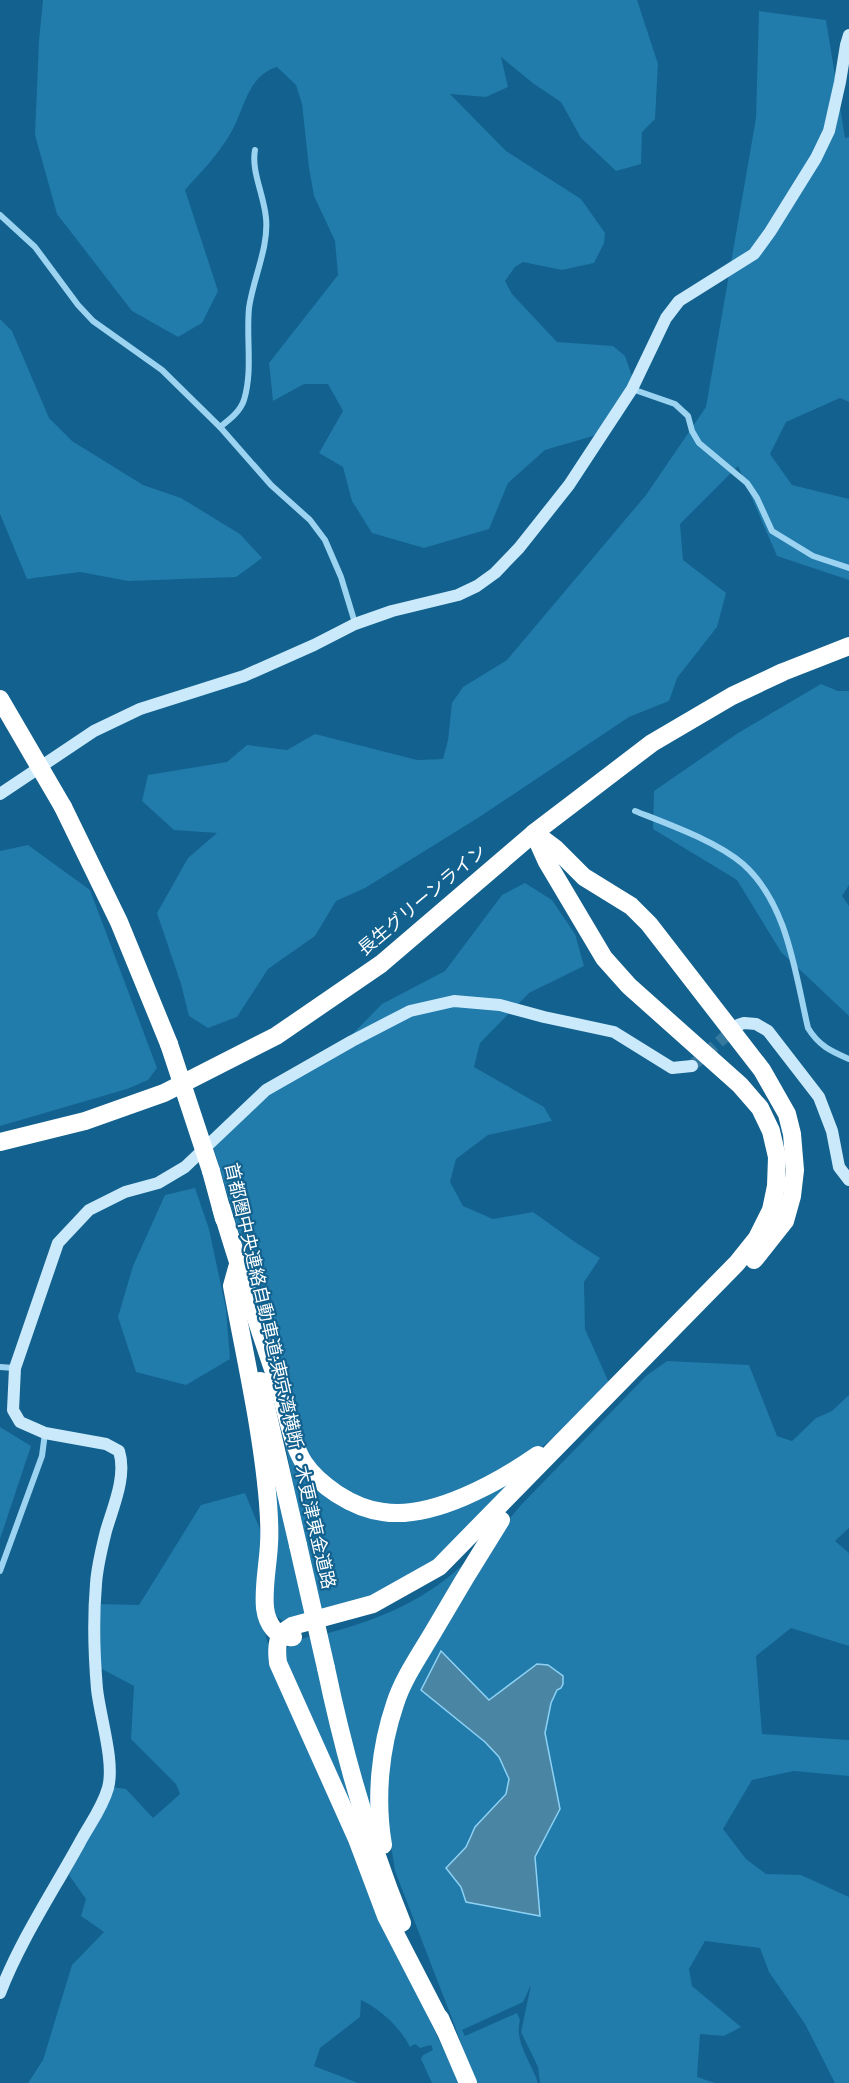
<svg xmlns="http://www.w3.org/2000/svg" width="849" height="2083" font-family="Figtree,'Noto Sans JP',sans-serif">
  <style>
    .green { fill: #217bab; fill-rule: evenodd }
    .water { fill: #4b85a4; stroke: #8dd2f5; stroke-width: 1.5 }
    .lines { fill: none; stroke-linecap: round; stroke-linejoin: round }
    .secondary-tunnel { stroke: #36799f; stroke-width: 12; stroke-dasharray: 12 6; stroke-linecap: butt }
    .street { stroke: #9cd3f1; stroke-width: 6 }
    .secondary { stroke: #caeafc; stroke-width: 12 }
    .highway { stroke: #fff; stroke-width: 18 }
    .highway-bridge { stroke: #fff; stroke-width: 18 }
    .labels { text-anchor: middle; stroke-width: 4.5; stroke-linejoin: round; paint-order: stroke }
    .street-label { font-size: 18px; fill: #fff; stroke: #12618e }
  </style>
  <rect width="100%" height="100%" fill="#12618e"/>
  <g class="green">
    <path d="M43,0H637L658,64L655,119L642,132L641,164L616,171L581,138L561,102L534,84L501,57L508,87L486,97L450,94L506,151L581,199L605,233L604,243L594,263L562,270L523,262L515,267L505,281L512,294L557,342L613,346L625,356L632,376L634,391L620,419L593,436L545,450L508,483L489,529L424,548L372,533L352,501L343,467L319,453L343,411L328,384H304L273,401L269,363L338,275L335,241L314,196L309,168L302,104L296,85L277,67C246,76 244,113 229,136C217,156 200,173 185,190L218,291L202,323L178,337L132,311L57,214L35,135L39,40Z"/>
    <polygon points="759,11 826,20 845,138 849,137 849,402 840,398 786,422 770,454 792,485 849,499 849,580 777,556 738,466 680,524 683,560 726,593 717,627 677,678 669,701 629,717 481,816 365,888 336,901 315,936 268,969 237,1017 208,1028 189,1016 181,984 157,913 188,858 217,833 174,830 142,801 148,775 227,762 247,745 287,750 315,734 417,760 443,759 448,740 452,703 463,687 507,660 646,495 706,407 756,118"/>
    <polygon points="0,319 12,331 49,418 72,441 143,485 181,498 240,534 262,558 236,577 128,581 80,572 27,579 0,514"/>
    <polygon points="821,684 838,691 849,691 849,885 842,896 849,906 849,1016 781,952 737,880 653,829 654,791 738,733"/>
    <polygon points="28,845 90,890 157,1068 148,1080 127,1089 0,1126 0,851"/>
    <polygon points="525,883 552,900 575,934 584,966 529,993 480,1043 474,1067 544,1107 552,1121 488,1135 456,1159 450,1182 463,1206 493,1219 533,1212 575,1242 600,1258 584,1282 585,1329 610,1385 574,1422 539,1449 496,1475 427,1504 381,1507 326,1480 303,1446 213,1146 264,1097 327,1060 382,1004 445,971 502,895"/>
    <polygon points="195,1188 209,1229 226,1309 230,1359 186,1385 136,1372 118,1317 133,1266 165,1195"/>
    <polygon points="251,1354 307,1618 283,1621 276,1616 271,1607"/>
    <path d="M667,1361L749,1365L777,1436L792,1441L816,1418L832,1411L849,1395V1528L835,1541L849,1553V1646L791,1628L756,1656L762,1734L849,1740V1776L794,1771L752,1780L723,1829L746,1859L766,1874L801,1875L849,1897V2083H835L805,2024L769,1972L760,1948L705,1941L689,1969L692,1986L741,2027L724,2036L700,2034L697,2077L715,2083H540L538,2067L521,2032L531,1985L523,2002L462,2030L465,2036L517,2013L520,2020C514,2043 531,2061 538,2083H475L453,2021L395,1871L386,1813L391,1735L420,1665L500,1530L521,1505L646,1376ZM441,1652L489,1700L537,1664C550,1669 568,1671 561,1688L557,1690L551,1703L545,1733L560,1809L535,1857L540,1916L466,1902L453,1860L466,1846L470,1835L506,1794L509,1779L499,1757L485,1742L422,1690Z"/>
    <polygon points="277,1404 306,1472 389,1517 530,1466 464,1537 400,1586 320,1615"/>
    <polygon points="0,1427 31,1446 0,1539"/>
    <path d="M245,1493L264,1539V1630L273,1661L401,1958L459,2083H432L421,2059L423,2055L433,2050L431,2045L420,2048L415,2044L410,2047C400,2027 380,2009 361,2000L360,2017L320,2048L314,2066L358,2083H28L43,2060L72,1965L104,1932L81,1916L86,1899L69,1875L112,1787L126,1789L153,1818L180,1794L176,1784L131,1739L134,1686L100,1668L98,1604L139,1605L201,1505Z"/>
    <path d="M469,1559L399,1683L377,1830L347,1729L325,1634C383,1618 425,1601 469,1559Z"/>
    <path d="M311,1636L362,1833L283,1654C289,1642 298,1640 311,1636Z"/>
  </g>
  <polygon class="water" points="441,1651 489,1700 537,1664 548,1665 563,1676 563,1684 561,1688 557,1690 551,1703 545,1733 560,1809 535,1857 540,1916 466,1902 461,1887 446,1868 466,1847 475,1827 506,1794 509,1779 499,1757 485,1742 421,1690"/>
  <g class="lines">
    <polyline class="secondary-tunnel" points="692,1066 736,1027"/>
    <g class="street">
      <polyline points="0,215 35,247 78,305 93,321 162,370 220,427 271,485 310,520 325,540 341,577 355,623"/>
      <polyline points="632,389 675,404 688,416 692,431 699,443 747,483 757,498 772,531 813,556 849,568"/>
      <path d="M220,427C229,420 240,412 244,400C253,370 246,339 249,308C253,279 269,247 266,218C264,195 251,171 255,150"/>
      <path d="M635,811C668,824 716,841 743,864C788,904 795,973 808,1028C819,1046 831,1051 849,1059"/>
      <polyline points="0,1367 15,1368"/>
      <polyline points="0,1571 42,1456 45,1433"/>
    </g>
    <g class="secondary">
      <polyline points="0,794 94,731 140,709 244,676 314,645 355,624 392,611 458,595 477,586 495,573 519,548 569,485 632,389 666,318 679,301 754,254 770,232 816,158 829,131 840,82 846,45 849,35"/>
      <polyline points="738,1025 744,1023 756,1024 768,1031 819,1097 832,1131 839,1167 849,1180"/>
      <path d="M0,1993C20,1941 52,1893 79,1844C89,1825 102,1809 108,1788C115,1762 100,1717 97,1689C94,1654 93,1619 96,1584C97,1567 102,1547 106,1531C113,1507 127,1476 119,1451L106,1444L45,1433L20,1422L13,1410L15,1368L58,1243L89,1210L125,1192L158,1183L185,1167L266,1090L352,1041L410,1011L454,1001L500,1005L544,1017L614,1032L672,1068L692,1066"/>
    </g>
    <g class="highway">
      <polyline points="63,807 119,922 169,1044"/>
      <polyline points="536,834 556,849 584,877 631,906 649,924 762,1070 787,1114 792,1134 795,1170 792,1196 785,1221 754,1260"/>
      <polyline points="0,1142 85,1121 164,1093 276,1036 381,964 534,833 652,743 732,696 783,672 849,646"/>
      <polyline points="211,1171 224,1219"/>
      <path d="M221,1207C239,1266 257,1323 277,1381C285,1404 291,1443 304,1463C312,1475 325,1486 337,1494C351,1503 366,1510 383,1512C432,1520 499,1482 538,1455"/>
      <path d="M237,1268L232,1286C245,1358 262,1430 268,1503C269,1516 270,1530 269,1544C268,1565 263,1587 265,1608C267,1623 276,1639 293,1637"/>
      <polyline points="260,1381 298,1545"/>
      <path d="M326,1668C344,1754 369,1842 402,1923"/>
      <path d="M383,1845C375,1798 380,1748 395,1704C403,1679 419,1656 432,1634C454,1596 477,1558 501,1520"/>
      <polyline points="440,2018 468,2083"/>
      <path d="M445,2030L386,1916L357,1839L278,1663C276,1646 276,1635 292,1626L373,1604L439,1567L737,1263L757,1238L771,1210L776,1186L777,1157L771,1131L760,1108L740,1085L629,986L604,958L547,862L534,833"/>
    </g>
    <g class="highway-bridge">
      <polyline points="0,699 63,807"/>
      <polyline points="169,1044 211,1171"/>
      <polyline points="298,1545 326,1668"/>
    </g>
  </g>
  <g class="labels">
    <g class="street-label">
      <text transform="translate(422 900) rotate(-40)" y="6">長生グリーンライン</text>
      <text transform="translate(280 1376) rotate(77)" y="6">首都圏中央連絡自動車道;東京湾横断・木更津東金道路</text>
    </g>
  </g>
</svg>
